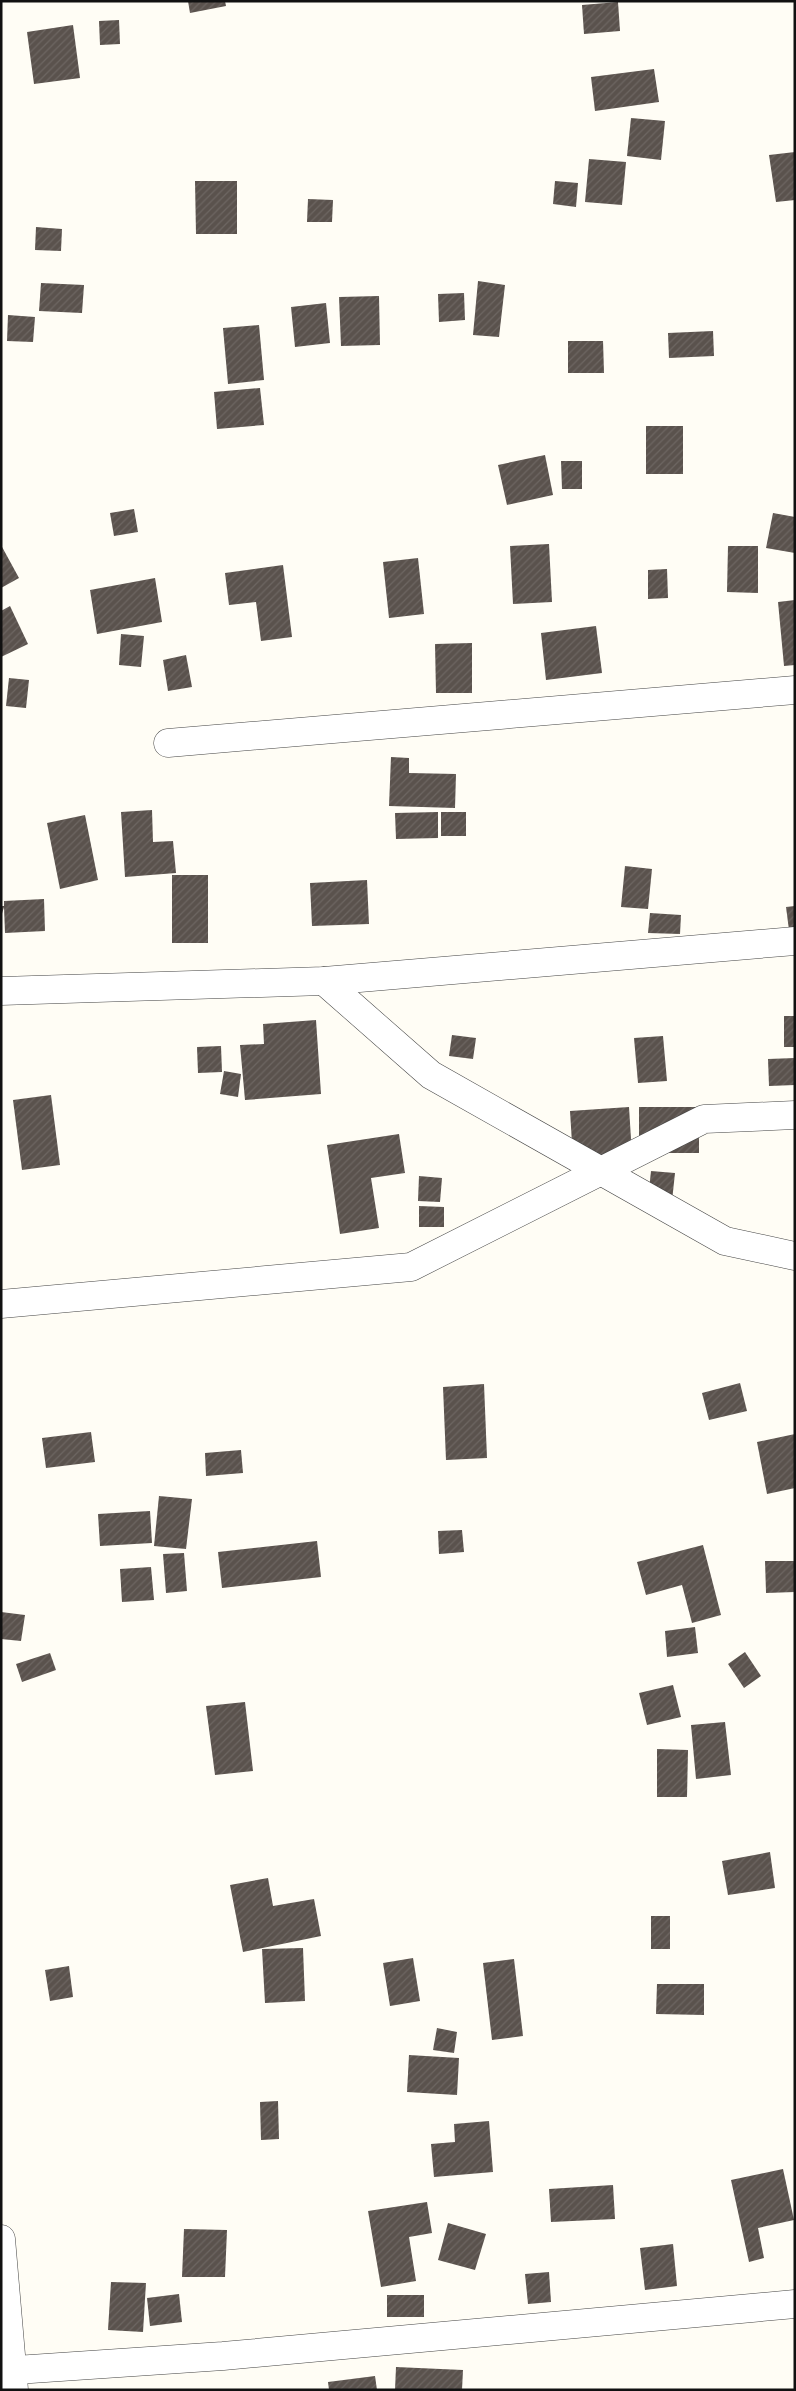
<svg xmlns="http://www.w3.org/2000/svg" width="796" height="2391" font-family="'Times New Roman',serif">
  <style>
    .building { fill: url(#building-hatch) }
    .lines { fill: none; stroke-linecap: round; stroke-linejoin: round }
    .minor-casing { stroke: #444; stroke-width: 29 }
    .minor { stroke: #fff; stroke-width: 28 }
  </style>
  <defs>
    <pattern id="building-hatch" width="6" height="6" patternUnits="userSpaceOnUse" patternTransform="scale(1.25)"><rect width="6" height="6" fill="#5a524d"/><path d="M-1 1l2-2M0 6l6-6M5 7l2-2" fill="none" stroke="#6d6662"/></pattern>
  </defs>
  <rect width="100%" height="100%" fill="#fffdf5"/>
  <g class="building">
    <polygon points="188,1 225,1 226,6 190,13"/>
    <polygon points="618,2 620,31 584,34 582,5"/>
    <polygon points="119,20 120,44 100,45 99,21"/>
    <polygon points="73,25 80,78 34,84 27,32"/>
    <polygon points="654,69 659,102 595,111 591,77"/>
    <polygon points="631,118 665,121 661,160 627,156"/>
    <polygon points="795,152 795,200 776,202 769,155"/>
    <polygon points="589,159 626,162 622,205 585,202"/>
    <polygon points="195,181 237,181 237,234 196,234"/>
    <polygon points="555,181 578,183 576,207 553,204"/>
    <polygon points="308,199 333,200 332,222 307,222"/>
    <polygon points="36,227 62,229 61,251 35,250"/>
    <polygon points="478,281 505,285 499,337 473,335"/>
    <polygon points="41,283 84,285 82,313 39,311"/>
    <polygon points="464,293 465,320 439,322 438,294"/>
    <polygon points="379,296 380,345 341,346 339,297"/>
    <polygon points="326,303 330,343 295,347 291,307"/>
    <polygon points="8,315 35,317 33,342 7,341"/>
    <polygon points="259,325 264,380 228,384 223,328"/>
    <polygon points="713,331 714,356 669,358 668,333"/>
    <polygon points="568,341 603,341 604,373 568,373"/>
    <polygon points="260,388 264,425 217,429 214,392"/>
    <rect x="646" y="426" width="37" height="48"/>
    <polygon points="545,455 553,495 507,505 498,465"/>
    <polygon points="561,461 582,461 582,489 562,489"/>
    <polygon points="134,509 138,532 114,536 110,513"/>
    <polygon points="773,513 795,517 795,553 766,548"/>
    <polygon points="549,544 552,602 513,604 510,546"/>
    <polygon points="1,545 19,578 1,588"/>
    <polygon points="728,546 758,546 758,593 727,592"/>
    <polygon points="418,558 424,614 389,618 383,562"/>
    <polygon points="283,565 292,637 261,641 256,602 229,605 225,573"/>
    <polygon points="667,569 668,598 648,599 648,570"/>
    <polygon points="155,578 162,622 97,634 90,590"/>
    <polygon points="795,600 795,665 784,666 778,602"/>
    <polygon points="10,606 28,644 1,657 1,611"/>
    <polygon points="596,626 602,673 546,680 541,633"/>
    <polygon points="121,634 144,636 141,667 119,665"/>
    <polygon points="472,643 472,693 436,693 435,644"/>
    <polygon points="186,655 192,687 168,691 163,660"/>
    <polygon points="9,678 29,680 26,708 6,706"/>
    <polygon points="391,757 409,758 409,773 456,774 455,808 389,806"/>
    <polygon points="152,810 153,842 173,841 176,873 125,877 121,812"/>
    <polygon points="438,812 438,838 396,839 395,813"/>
    <rect x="441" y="812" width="25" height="24"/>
    <polygon points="85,815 98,880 60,889 47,823"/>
    <polygon points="625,866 652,869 648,909 621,907"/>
    <rect x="172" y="875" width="36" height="68"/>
    <polygon points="367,880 369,924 312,926 310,883"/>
    <polygon points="44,899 45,931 5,933 4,907 1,917 1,906 4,906 4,901"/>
    <polygon points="795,906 795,929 789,930 786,907"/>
    <polygon points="650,913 681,915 680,934 648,933"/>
    <rect x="784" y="1016" width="11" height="31"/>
    <polygon points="316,1020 321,1094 245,1100 240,1045 264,1044 263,1024"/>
    <polygon points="452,1035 476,1038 473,1059 449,1056"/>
    <polygon points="663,1036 667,1081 638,1083 634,1038"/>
    <polygon points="221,1046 222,1072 198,1073 197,1047"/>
    <polygon points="795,1058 795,1085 769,1086 768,1059"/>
    <polygon points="224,1071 241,1074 238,1097 220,1094"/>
    <polygon points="51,1095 60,1165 22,1170 13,1100"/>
    <polygon points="629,1107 632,1155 573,1159 570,1111"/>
    <rect x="639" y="1107" width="60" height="46"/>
    <polygon points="399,1134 405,1173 371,1178 379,1228 340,1234 327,1145"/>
    <polygon points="651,1171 675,1173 672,1201 648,1199"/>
    <polygon points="419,1176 442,1178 440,1202 418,1201"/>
    <polygon points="419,1206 444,1207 444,1227 419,1227"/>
    <polygon points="740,1383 747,1411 709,1420 702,1393"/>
    <polygon points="484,1384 487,1458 446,1460 443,1387"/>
    <polygon points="91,1432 95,1462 46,1468 42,1438"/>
    <polygon points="795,1434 795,1488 767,1494 757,1442"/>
    <polygon points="241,1450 243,1473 206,1476 205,1453"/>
    <polygon points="159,1496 192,1499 186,1549 154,1546"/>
    <polygon points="150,1511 152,1543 100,1546 98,1514"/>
    <polygon points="462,1530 464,1552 439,1554 438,1531"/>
    <polygon points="317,1541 321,1577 222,1588 218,1552"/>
    <polygon points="703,1545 721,1615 692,1623 682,1585 646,1595 637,1562"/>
    <polygon points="184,1553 187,1591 166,1593 163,1554"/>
    <polygon points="765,1561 795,1561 795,1592 766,1593"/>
    <polygon points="151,1567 154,1600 122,1602 120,1569"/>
    <polygon points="1,1612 25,1615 21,1641 1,1639"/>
    <polygon points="695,1627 698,1653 667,1657 665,1631"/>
    <polygon points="745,1652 761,1676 744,1688 728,1664"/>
    <polygon points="50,1653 56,1670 22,1682 16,1664"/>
    <polygon points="673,1685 681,1717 647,1725 639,1693"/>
    <polygon points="245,1702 253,1771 215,1775 206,1706"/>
    <polygon points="725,1722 731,1775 696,1779 691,1725"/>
    <polygon points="657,1749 688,1750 687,1797 657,1797"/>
    <polygon points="770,1852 775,1888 728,1895 722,1861"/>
    <polygon points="268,1878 273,1906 314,1899 321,1936 243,1952 230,1885"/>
    <rect x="651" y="1916" width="19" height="33"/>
    <polygon points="303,1948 305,2001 265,2003 262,1949"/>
    <polygon points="413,1958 420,2001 390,2006 383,1963"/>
    <polygon points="514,1959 523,2036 492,2040 483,1963"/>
    <polygon points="69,1966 73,1997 50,2001 45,1970"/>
    <polygon points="657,1984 704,1984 704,2015 656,2014"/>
    <polygon points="437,2028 457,2032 454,2053 433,2050"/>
    <polygon points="409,2055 459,2058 457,2095 407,2092"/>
    <polygon points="278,2101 279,2139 261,2140 260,2102"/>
    <polygon points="489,2121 493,2172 434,2177 431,2144 455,2142 454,2124"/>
    <polygon points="783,2169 794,2220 758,2228 764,2258 749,2262 731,2180"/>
    <polygon points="613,2185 615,2219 551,2222 549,2189"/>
    <polygon points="427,2202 432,2233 409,2237 416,2281 381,2287 368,2211"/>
    <polygon points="448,2223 486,2234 475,2270 438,2260"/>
    <polygon points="184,2229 227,2230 225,2277 182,2277"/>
    <polygon points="673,2244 677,2286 645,2290 640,2248"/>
    <polygon points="549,2272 551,2302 528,2304 525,2274"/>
    <polygon points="111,2282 146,2283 143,2332 108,2330"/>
    <polygon points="179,2294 182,2322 150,2326 147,2298"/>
    <rect x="387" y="2295" width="37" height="22"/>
    <polygon points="396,2367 463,2370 462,2390 395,2390"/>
    <polygon points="375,2376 377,2390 329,2390 328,2382"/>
  </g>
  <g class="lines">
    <defs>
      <g id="minor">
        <polyline points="168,743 795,690"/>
        <polyline points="324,981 431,1075 725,1241 795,1256"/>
        <polyline points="1,991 324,981 795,941"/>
        <polyline points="1,1304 411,1267 704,1119 795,1115"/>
        <polyline points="1,2239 14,2390"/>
        <polyline points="1,2371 223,2356 795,2304"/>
      </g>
    </defs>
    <use href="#minor" class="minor-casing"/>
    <use href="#minor" class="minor"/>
  </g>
  <rect width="796" height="2391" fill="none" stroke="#111111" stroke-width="5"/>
</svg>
